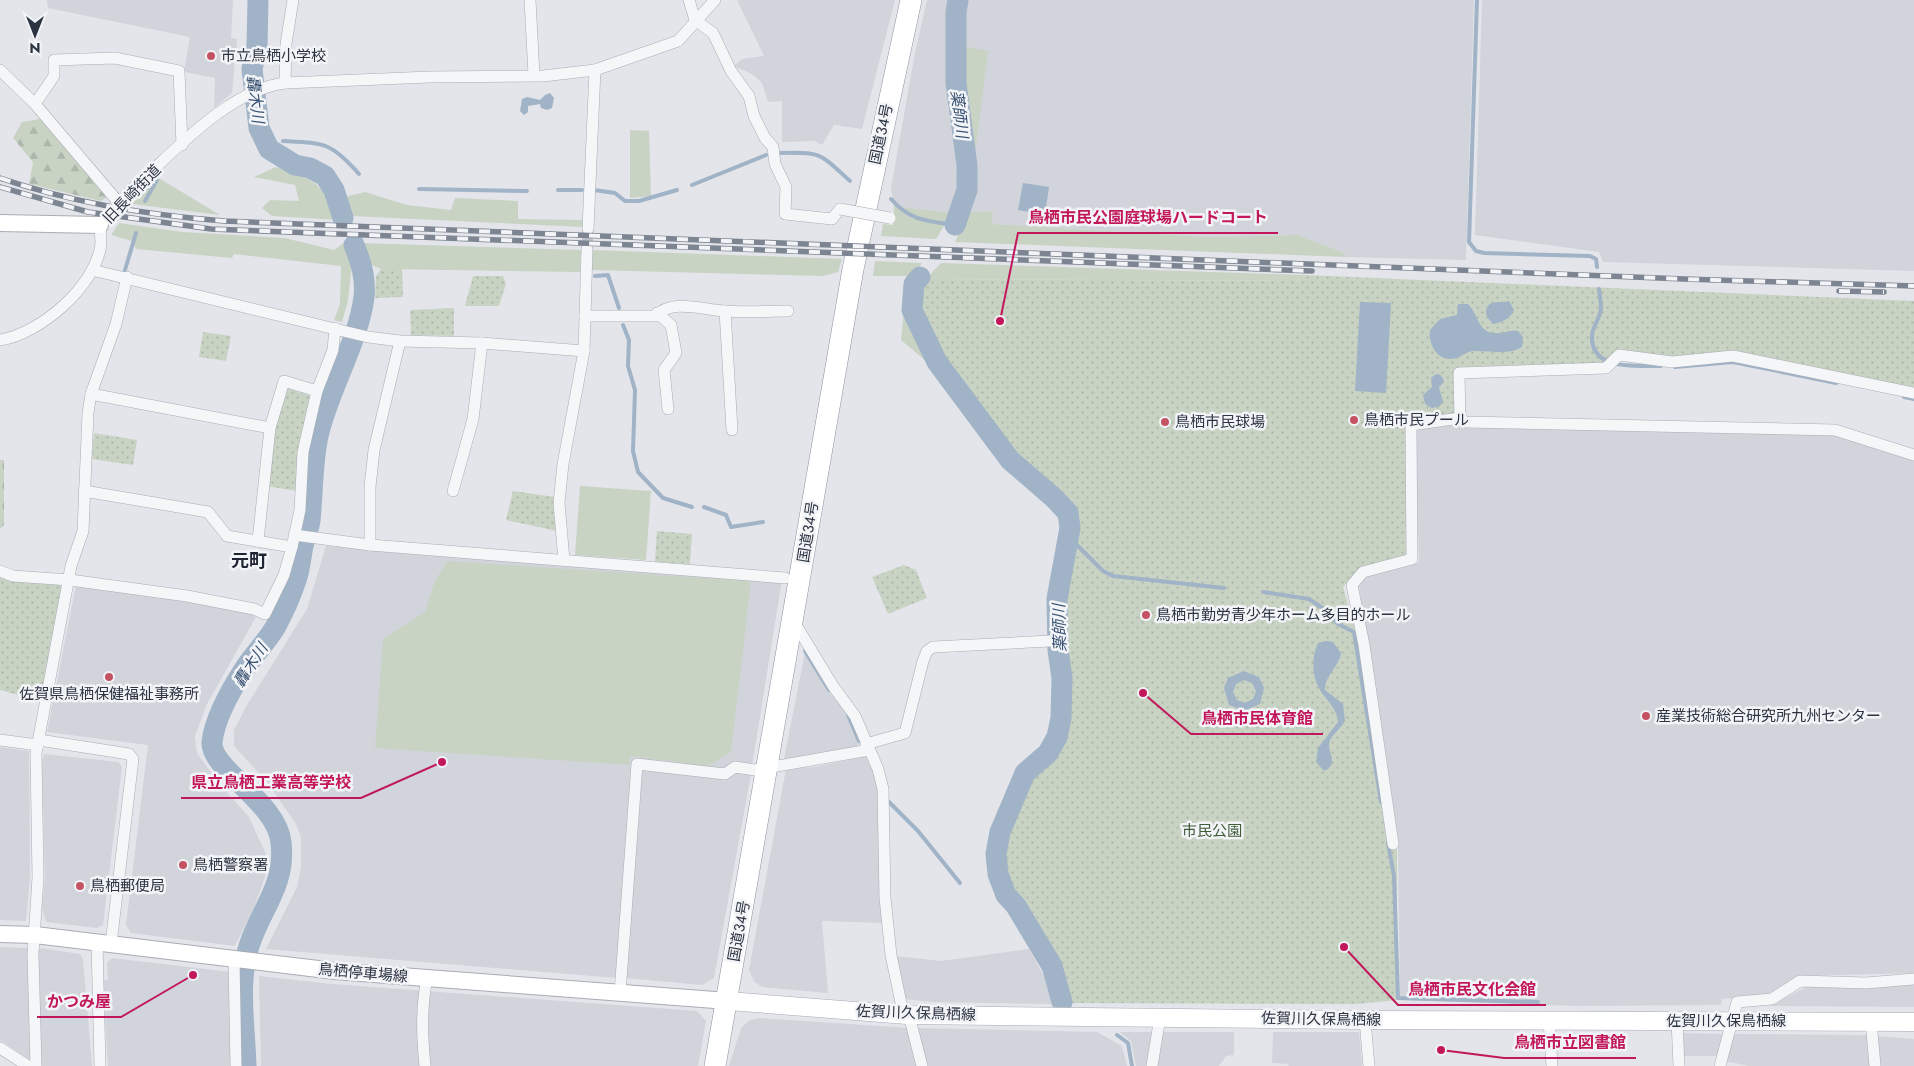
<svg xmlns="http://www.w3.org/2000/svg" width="1914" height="1066" font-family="Jost,'Noto Sans JP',sans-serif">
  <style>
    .built { fill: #d1d4db }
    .grass { fill: #c8d3c4 }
    .forest { fill: url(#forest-firs) }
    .cemetery { fill: url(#cemetery-stones) }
    .park { fill: url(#park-dots) }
    .water { fill: #a1b3c7; fill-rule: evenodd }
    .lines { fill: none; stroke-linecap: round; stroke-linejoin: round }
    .stream { stroke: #a1b3c7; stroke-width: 4 }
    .river { stroke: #a1b3c7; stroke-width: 21 }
    .street-tunnel { stroke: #bec1c8; stroke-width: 11; stroke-dasharray: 11 5.5; stroke-linecap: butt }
    .street-casing { stroke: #a8acb4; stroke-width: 12 }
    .secondary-casing { stroke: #a8acb4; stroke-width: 18 }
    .primary-casing { stroke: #a3aab5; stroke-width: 19 }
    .highway-casing { stroke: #8b939f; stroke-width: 22 }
    .street { stroke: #f5f6f8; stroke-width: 11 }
    .secondary { stroke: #fff; stroke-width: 16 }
    .primary { stroke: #fff; stroke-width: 18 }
    .highway { stroke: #fff; stroke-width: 21 }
    .rail-casing { stroke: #7d8592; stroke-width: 5.5 }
    .rail { stroke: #f2f4f7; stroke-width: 4; stroke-dasharray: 11; stroke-linecap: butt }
    .street-bridge-casing { stroke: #a8acb4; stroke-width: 12; stroke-linecap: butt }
    .street-bridge { stroke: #f5f6f8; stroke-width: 11 }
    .poi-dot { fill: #c45263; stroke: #f2f4f7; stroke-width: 2 }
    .labels { text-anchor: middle; stroke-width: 5; stroke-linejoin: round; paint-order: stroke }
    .poi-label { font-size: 15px; fill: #2c3341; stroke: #f2f4f7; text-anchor: start }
    .street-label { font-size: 15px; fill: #2c3341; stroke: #f2f4f7 }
    .park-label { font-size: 15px; fill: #405b3a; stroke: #f2f4f7 }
    .water-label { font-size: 16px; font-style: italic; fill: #395272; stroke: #f2f4f7 }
    .quarter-label { font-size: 18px; font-weight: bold; fill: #1e2432; stroke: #f2f4f7 }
    .leader { fill: none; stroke: #c2185b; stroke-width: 2 }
    .callout-dot { fill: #c2185b; stroke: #f2f4f7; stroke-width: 2 }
    .callout-label { font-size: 16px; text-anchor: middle; font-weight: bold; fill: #c2185b; stroke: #f2f4f7; stroke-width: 5; stroke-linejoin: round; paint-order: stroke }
  </style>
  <defs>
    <pattern id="forest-firs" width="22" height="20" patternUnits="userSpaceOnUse" patternTransform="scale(1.25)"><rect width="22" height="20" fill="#c8d3c4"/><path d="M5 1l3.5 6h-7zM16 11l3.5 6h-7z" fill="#acb6aa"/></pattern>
    <pattern id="cemetery-stones" width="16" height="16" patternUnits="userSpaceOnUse" patternTransform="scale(1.25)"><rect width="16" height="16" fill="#c8d3c4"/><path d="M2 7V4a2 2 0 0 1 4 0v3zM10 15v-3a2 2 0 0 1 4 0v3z" fill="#acb6aa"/></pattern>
    <pattern id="park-dots" width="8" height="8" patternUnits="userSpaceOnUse" patternTransform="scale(1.25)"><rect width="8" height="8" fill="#c8d3c4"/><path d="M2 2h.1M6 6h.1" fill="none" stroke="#acb6aa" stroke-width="1.8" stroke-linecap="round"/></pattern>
  </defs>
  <rect width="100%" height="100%" fill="#e3e5ea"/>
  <g class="built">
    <polygon points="47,0 233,0 231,38 237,39 232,93 214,108 215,78 184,72 190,37 48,8"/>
    <polygon points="737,0 895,0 862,129 834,125 822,145 815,141 782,142 782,101 768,102 762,83 752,74 734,66 742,59 764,56"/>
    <polygon points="927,0 951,0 948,106 959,186 952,213 894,206 891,188 915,53"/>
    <polygon points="966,0 1474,0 1466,260 1345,257 1345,253 1297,235 1209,237 991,224 993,211 968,212 974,195 974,161 963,91 962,46"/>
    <polygon points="1482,0 1914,0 1914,271 1603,262 1599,252 1475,235"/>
    <polygon points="1459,422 1836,435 1914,459 1914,973 1801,976 1776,994 1722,999 1721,1005 1578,1006 1400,1000 1398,847 1359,586 1364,576 1419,563 1415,429"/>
    <polygon points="326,546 782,580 752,766 722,770 635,760 616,978 266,949 297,887 301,867 301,837 296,824 267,782 234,746 234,730 247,705 307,609"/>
    <polygon points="76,585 186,601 248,613 256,617 207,704 195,736 197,753 221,786 249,817 266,854 265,877 254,907 235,946 131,933 126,925 148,745 47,732"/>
    <polygon points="805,652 824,686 845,711 860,743 855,748 784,759"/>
    <polygon points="0,747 29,751 30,877 26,921 0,920"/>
    <polygon points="44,754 118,762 122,767 103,925 97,928 46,922 42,908 45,878 42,763"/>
    <polygon points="868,756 879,788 884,923 822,921 828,993 762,987 754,981 749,970 786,769 814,767"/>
    <polygon points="639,767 737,771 751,774 714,978 702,985 625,978"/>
    <polygon points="0,947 29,948 31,1061 0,1040"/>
    <polygon points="41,948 80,954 83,959 92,1066 41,1066 37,953"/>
    <polygon points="1029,949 1043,974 1052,1004 934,1002 903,999 895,956 941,961"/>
    <polygon points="112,958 231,972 233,1066 108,1066 103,980 108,980 107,963"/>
    <polygon points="259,976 332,984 697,1011 706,1021 698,1066 261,1066"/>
    <polygon points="1914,983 1914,1007 1770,1006 1810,985"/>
    <polygon points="760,1018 909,1028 918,1066 729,1066 741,1028 750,1020"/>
    <polygon points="920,1028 1097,1032 1122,1046 1127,1066 925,1066 917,1031"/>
    <polygon points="1120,1032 1153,1032 1147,1066 1136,1066 1131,1041"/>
    <polygon points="1161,1032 1234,1032 1234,1055 1226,1056 1219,1066 1155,1066"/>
    <polygon points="1273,1032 1359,1032 1362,1066 1288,1066 1289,1064 1272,1063"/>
    <polygon points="1680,1033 1724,1034 1718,1056 1682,1056"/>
    <polygon points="1734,1034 1868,1035 1870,1066 1749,1066 1726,1061"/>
    <polygon points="1877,1036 1914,1039 1914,1066 1878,1066"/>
  </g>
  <g class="grass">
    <polygon points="962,46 988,51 974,161 963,91"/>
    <polygon points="630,130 649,131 651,196 630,198"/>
    <path d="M276,167C317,182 319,179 338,220L272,216L262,208L270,200L299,201L295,185L254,177Z"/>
    <polygon points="157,177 220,215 132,204"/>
    <polygon points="365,192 407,205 451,210 455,198 518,201 518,219 584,220 584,227 351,216 344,197"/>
    <polygon points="894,206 952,213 936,239 881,236 883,224 893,225"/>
    <polygon points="993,211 992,224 1209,237 1297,235 1345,253 1345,257 955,242 968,212"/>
    <polygon points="119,223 182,232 285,238 334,250 345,242 352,263 348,300 342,322 334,320 340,304 341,266 234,254 232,258 136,249 132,241 111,235"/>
    <polygon points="359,243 581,250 580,272 381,269 365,262"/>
    <polygon points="593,250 842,259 838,272 823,276 592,270"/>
    <polygon points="875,261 922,263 912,276 873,276"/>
    <polygon points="941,263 1306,275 1296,281 926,279"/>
    <polygon points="904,309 933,367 901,340"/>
    <polygon points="580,486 651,491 646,560 575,555"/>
    <polygon points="447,561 751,581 731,752 708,766 630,756 630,765 375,748 383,639 425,612 434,583"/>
  </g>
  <polygon class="forest" points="45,118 110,195 101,201 29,184 33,162 13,138 22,122"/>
  <polygon class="cemetery" points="0,460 4,460 4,525 0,529"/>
  <g class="park">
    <polygon points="381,269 402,269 403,297 375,298 376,276"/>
    <polygon points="1306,275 1914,301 1914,388 1733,352 1686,358 1617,352 1602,364 1455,370 1457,412 1453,415 1408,421 1409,547 1404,557 1359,568 1343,587 1360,645 1390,850 1397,849 1397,1000 1357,1004 1066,1003 1054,961 1008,882 1000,865 998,852 1001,835 1027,782 1058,752 1064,735 1065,676 1061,613 1064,580 1074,524 1069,510 1012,452 948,369 918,310 918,295 926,279 1296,281"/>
    <polygon points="473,276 503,276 506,284 499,306 465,306"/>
    <polygon points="454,308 454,336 411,335 410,310"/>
    <polygon points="203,332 231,336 226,361 199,357"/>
    <polygon points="286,388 311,396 299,444 297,491 266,486 274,428"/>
    <polygon points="94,433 137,440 133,465 92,459"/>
    <polygon points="513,491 555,497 557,531 506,520"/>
    <polygon points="657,531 692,534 690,564 655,562"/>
    <polygon points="904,565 916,570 927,598 888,614 872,577"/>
    <polygon points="0,575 63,584 40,701 0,690"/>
  </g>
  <g class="water">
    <polygon points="550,93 554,98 552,108 547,110 541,108 540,104 528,106 528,112 524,115 520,111 522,99 527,97 540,100 545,95"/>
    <polygon points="1023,183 1049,187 1045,215 1018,210"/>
    <path d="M1509,301L1514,310C1511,318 1501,323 1493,324L1487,317L1486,312C1488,298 1500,304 1509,301Z"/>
    <polygon points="1360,302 1391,303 1386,393 1355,391"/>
    <path d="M1458,304H1468C1478,314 1478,332 1494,333C1502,334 1509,330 1518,331L1523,337L1522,347C1507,356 1490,350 1473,351C1468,351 1464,355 1459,357C1440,365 1428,347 1430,330L1440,319L1457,315Z"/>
    <polygon points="1436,374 1441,375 1444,381 1439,388 1443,401 1440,406 1432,408 1425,404 1423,395 1432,387 1431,378"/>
    <path d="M1326,641L1333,642L1341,653C1339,667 1325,675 1325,690L1343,704L1345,721C1341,728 1334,733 1330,740C1325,752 1341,763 1324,771L1316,762L1318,748L1338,722C1337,708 1327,701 1320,690C1312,677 1311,657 1318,643Z"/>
    <path d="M1244,671L1259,677L1264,688L1260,704L1244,711L1229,705L1224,688L1228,678ZM1244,680L1252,683L1256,691L1253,699L1245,703L1237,700L1233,692L1236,684Z"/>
  </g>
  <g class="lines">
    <g class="stream">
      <polyline points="1477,0 1469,242 1476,251 1484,253 1590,256 1596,259 1597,267"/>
      <path d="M283,141C324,143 331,142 359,174"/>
      <path d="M780,153C823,152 819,153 850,181"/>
      <polyline points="692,185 766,155"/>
      <polyline points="419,189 527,191"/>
      <polyline points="558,190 582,190"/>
      <polyline points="594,190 615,193 625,201 639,201 677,190"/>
      <path d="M891,199C910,221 928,221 955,225"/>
      <polyline points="145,201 157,180"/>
      <polyline points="125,270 136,233"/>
      <polyline points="595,276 608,275 619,308"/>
      <path d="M1599,289C1600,296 1601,303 1601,309C1600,318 1593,326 1592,335C1590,372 1637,365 1661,366"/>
      <polyline points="623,325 629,340 628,366 635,390 633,451 638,472 663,498 692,507"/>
      <polyline points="1675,367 1733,362 1836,383"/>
      <polyline points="1904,397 1914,399"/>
      <polyline points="704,507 726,515 731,527 763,522"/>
      <polyline points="1068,536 1103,571 1113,576 1224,588"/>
      <polyline points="1263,592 1309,599 1321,607 1338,624 1354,632 1381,802"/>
      <polyline points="805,651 829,690"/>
      <polyline points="848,715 859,741"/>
      <polyline points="887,800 918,831 960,883"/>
      <polyline points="1388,843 1394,876 1398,998 1538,1002"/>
      <polyline points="1117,1035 1128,1043 1132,1066"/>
    </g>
    <g class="river">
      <polyline points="258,0 257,46 252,69 259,128 269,149 295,165 310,168 325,176 334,190 343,218"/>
      <polyline points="955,225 967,190 967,166 956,83 956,12 958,0"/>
      <polyline points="920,277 914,284 912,310 937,362 1010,460 1054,498 1068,513 1070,528 1057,599 1058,650 1062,678 1061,718 1057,737 1048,753 1025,773 1000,832 996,854 998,874 1006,895 1016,906 1052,966 1062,1002"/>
      <path d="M246,1066C245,1028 237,983 249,946C261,908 286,886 281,842C277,802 210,769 212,742C215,716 233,686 247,665C256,652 268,640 276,626C284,611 292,593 297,577C300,567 301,556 303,546C305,537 309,529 310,520C313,492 312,464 318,436C328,391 359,340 364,297C366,278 361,262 354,245"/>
    </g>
    <polyline class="street-tunnel" points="587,249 588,229"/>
    <defs>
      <g id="street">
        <polyline points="530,0 534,75"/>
        <polyline points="689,0 695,20 713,33 731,71 749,96 754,116 765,138 773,147 775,164 786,187 785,214 832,219 840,209"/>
        <polyline points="0,70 35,104 119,203"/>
        <polyline points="285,83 286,44 293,0"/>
        <polyline points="35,104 54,76 54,60 115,58 179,71 182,145"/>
        <polyline points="588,229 595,70"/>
        <polyline points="92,270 368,337 400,341 482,343 584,351"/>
        <polyline points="725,311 732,430"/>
        <polyline points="657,313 671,325 676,353 664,370 668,409"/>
        <path d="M585,316H655C674,298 702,310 725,311C746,313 767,311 788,311"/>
        <path d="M0,340C40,334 96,286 101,244C101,238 100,231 100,225L131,190C173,153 228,90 285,83L430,77L543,76L595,70L678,41L715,0"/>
        <polyline points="91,394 270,428"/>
        <polyline points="1460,418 1459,373 1606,368 1619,355 1672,362 1733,356 1914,393"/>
        <polyline points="84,491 208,512 227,536 292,547 300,510 303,452 317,391 333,350 335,328"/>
        <polyline points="453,491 473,419 482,343"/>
        <polyline points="294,535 370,545 785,578"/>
        <polyline points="258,541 270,428 284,381 317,391"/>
        <polyline points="370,545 370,487 374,450 400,341"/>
        <polyline points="564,560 559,503 563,464 584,351 587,249"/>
        <polyline points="0,571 13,576 70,580 187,596 254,609 265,614 284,575 292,547"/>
        <polyline points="793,620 833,686 855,716 878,769 883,789 885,898 891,955 901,1003 911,1023 922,1066"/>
        <polyline points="0,740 38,745"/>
        <polyline points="39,740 129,754 133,759 111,944"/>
        <polyline points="866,744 905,733 923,661 927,651 933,647 1050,641"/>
        <polyline points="1393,844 1364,645 1352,585 1363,572 1412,559 1411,425 1460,418 1465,422 1835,430 1914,455"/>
        <polyline points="97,942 100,1066"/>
        <polyline points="234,959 236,1066"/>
        <polyline points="620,993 637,764 725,774 735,767 755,770 869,750"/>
        <polyline points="1365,1020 1369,1066"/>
        <polyline points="1549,1020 1552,1066"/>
        <polyline points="1677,1020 1679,1066"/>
        <polyline points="1871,1021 1875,1066"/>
        <polyline points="0,1048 28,1066"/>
        <polyline points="36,1066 33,954 38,877 36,753 71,566 83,531 88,413 91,394 116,324 127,277"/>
        <path d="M425,1066C422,1035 421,1008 427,978"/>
        <polyline points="1152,1066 1160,1017"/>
        <polyline points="1720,1066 1737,1002 1772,999 1800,981 1866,983 1914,979"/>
      </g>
      <g id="secondary">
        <polyline points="0,223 100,225"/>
        <polyline points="0,934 35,935 335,971 728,1001"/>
      </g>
      <polyline id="primary" points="728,1001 907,1015 1365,1020 1914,1022"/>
      <polyline id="highway" points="715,1066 853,269 911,0"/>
    </defs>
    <use href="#street" class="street-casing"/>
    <use href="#secondary" class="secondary-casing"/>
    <use href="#primary" class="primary-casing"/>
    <use href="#highway" class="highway-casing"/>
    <use href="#street" class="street"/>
    <use href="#secondary" class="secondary"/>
    <use href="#primary" class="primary"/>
    <use href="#highway" class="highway"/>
    <defs>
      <g id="rail">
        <path d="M0,178C73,203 148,215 224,221L1684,279L1914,286"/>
        <polyline points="0,187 88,212 211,229 1312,271"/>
        <polyline points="1839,291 1884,292"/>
      </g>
    </defs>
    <use href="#rail" class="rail-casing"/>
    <use href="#rail" class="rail"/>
    <defs>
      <polyline id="street-bridge" points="840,209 890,218"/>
    </defs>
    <use href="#street-bridge" class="street-bridge-casing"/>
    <use href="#street-bridge" class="street-bridge"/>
  </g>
  <g class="poi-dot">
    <circle cx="211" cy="56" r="5"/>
    <circle cx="1354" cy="420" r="5"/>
    <circle cx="1165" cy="422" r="5"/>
    <circle cx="1146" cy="615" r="5"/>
    <circle cx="109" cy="677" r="5"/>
    <circle cx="1646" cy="716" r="5"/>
    <circle cx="183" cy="865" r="5"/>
    <circle cx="80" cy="886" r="5"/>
  </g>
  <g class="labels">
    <g class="poi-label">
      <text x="221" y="61">市立鳥栖小学校</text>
      <text x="1364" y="425">鳥栖市民プール</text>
      <text x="1175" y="427">鳥栖市民球場</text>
      <text x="1156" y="620">鳥栖市勤労青少年ホーム多目的ホール</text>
      <text x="109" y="699" text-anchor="middle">佐賀県鳥栖保健福祉事務所</text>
      <text x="1656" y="721">産業技術総合研究所九州センター</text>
      <text x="193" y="870">鳥栖警察署</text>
      <text x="90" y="891">鳥栖郵便局</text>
    </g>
    <g class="street-label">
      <text transform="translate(881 134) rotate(-78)" y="5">国道34号</text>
      <text transform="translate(132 194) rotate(-46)" y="5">旧長崎街道</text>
      <text transform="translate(808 532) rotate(-81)" y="5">国道34号</text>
      <text transform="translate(739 931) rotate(-80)" y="5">国道34号</text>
      <text transform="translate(363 973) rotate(5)" y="5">鳥栖停車場線</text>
      <text transform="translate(916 1013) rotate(2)" y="5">佐賀川久保鳥栖線</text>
      <text transform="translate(1321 1019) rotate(1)" y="5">佐賀川久保鳥栖線</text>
      <text x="1726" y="1026">佐賀川久保鳥栖線</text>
    </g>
    <g class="park-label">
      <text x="1212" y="836">市民公園</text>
    </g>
    <g class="water-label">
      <text transform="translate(256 99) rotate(83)" y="6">轟木川</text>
      <text transform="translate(960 114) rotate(83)" y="6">薬師川</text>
      <text transform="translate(1059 628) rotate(-92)" y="6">薬師川</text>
      <text transform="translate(250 665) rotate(-57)" y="6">轟木川</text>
    </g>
    <g class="quarter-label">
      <text x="249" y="567">元町</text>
    </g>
  </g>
  <path class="leader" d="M1000 321L1018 233H1278M1143 693L1191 734H1323M442 762L361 798H181M1344 947L1398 1005H1546M193 975L121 1017H37M1441 1050L1504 1058H1636"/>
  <g class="callout-dot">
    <circle cx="1000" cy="321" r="5"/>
    <circle cx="1143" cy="693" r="5"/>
    <circle cx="442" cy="762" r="5"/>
    <circle cx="1344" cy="947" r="5"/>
    <circle cx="193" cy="975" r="5"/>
    <circle cx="1441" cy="1050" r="5"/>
  </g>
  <g class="callout-label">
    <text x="1148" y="223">鳥栖市民公園庭球場ハードコート</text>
    <text x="1257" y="724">鳥栖市民体育館</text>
    <text x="271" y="788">県立鳥栖工業高等学校</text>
    <text x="1472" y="995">鳥栖市民文化会館</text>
    <text x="79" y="1007">かつみ屋</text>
    <text x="1570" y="1048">鳥栖市立図書館</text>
  </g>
  <g transform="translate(35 35) rotate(180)" stroke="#f2f4f7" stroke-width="4" paint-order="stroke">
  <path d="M0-4L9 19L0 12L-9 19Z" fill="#2c3341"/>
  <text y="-8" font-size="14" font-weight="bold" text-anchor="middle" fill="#2c3341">N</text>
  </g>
</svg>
